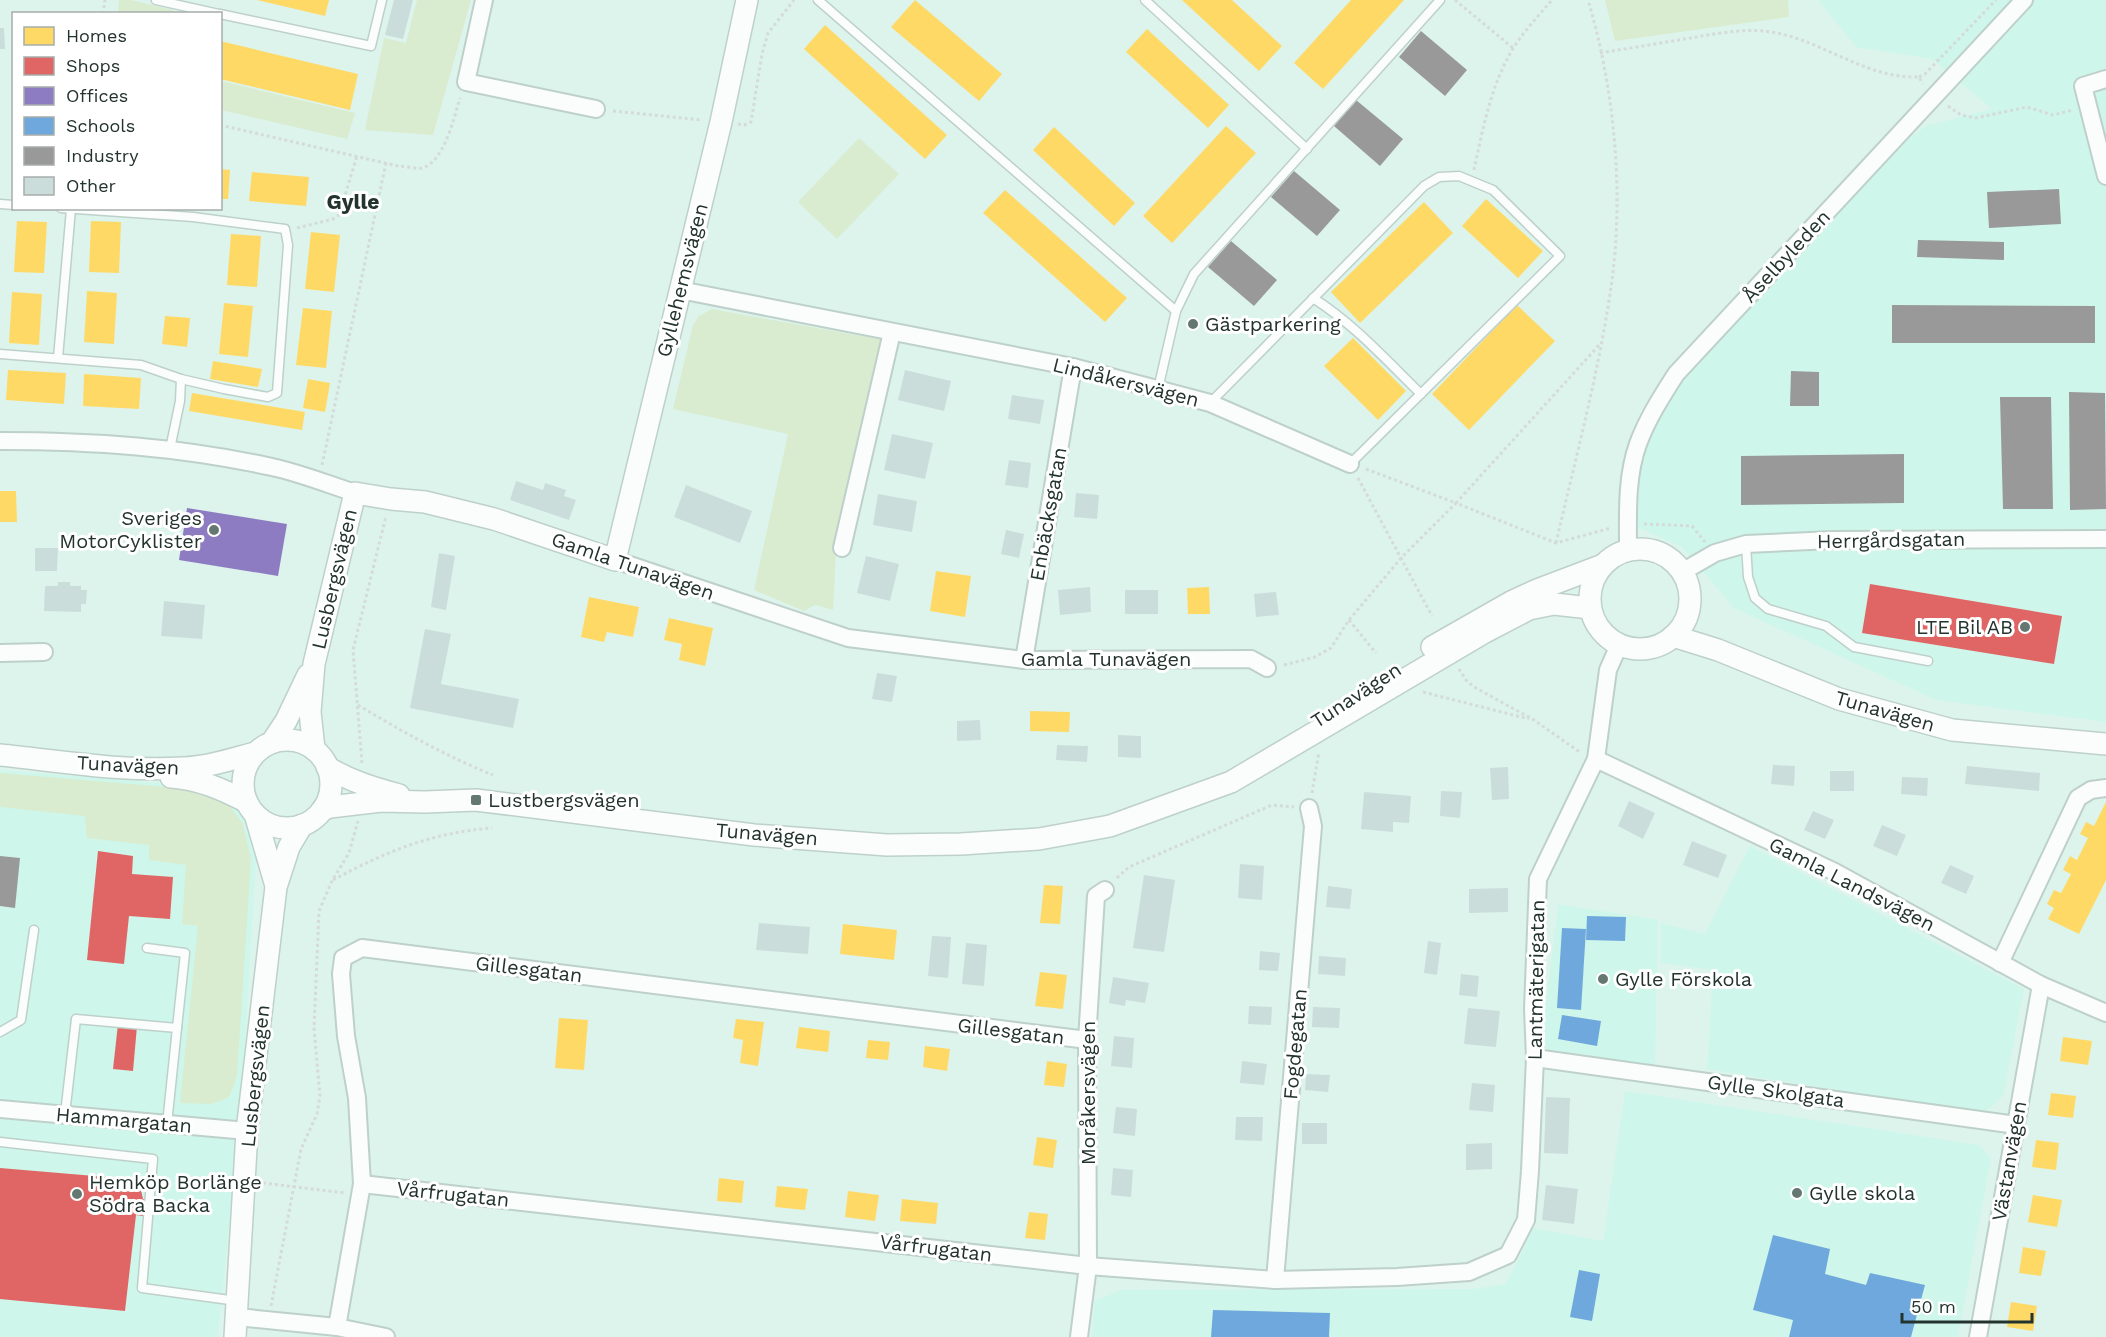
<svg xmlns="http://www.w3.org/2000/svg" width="2106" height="1337" font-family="'Work Sans',sans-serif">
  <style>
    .built { fill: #cff6ea }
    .green { fill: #d9eccf }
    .homes { fill: #ffd966 }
    .shops { fill: #e06666 }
    .offices { fill: #8e7cc3 }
    .schools { fill: #6fa8dc }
    .industry { fill: #999 }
    .building { fill: #cbddda }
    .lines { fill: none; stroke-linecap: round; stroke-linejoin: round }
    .service-casing { stroke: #bed0ca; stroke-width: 11 }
    .minor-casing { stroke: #bed0ca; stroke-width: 20 }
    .tertiary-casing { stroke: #bed0ca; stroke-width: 24 }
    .path { stroke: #d4dbd9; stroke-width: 3; stroke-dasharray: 3 3; stroke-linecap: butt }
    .service { stroke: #fafdfc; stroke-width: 8 }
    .minor { stroke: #fafdfc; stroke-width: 16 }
    .tertiary { stroke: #fafdfc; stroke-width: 21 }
    .poi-dot { fill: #647771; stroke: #fff; stroke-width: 2 }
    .labels { text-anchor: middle; stroke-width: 6; stroke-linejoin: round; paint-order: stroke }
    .street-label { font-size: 20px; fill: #23332e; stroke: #fff }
    .poi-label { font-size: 20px; fill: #23332e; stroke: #fff; text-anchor: start }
    .neighbourhood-label { font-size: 21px; font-weight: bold; fill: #23332e; stroke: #fff }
  </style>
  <rect width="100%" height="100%" fill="#ddf4ed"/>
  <g class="built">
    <polygon points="1818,0 2106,0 2106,722 1936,700 1734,608 1682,547 1628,523 1632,466 1664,392 1868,168 1926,126 1992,109 1932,59 1856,47"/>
    <polygon points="0,770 207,787 232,798 245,817 256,861 241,1109 218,1337 0,1337"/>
    <polygon points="1750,846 2024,989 2003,1096 1983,1114 1707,1069 1713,970 1661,963 1661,923 1705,934"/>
    <polygon points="1558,904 1658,920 1655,1066 1547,1050 1542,1038"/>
    <polygon points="1625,1091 1979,1145 1991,1158 1958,1337 1092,1337 1095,1301 1121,1290 1473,1289 1505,1284 1521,1255 1533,1228 1603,1241"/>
  </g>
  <g class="green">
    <polygon points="119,0 131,0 173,10 172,13 118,13"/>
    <polygon points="417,0 471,0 433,135 365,130 384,38 406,43"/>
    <polygon points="1605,0 1788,0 1789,17 1615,41"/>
    <polygon points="221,81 355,113 347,139 221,110"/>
    <polygon points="859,138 899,174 837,239 798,202"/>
    <polygon points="712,309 883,340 836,552 833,610 815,605 804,611 754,590 788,434 673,409 693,325 699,316"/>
    <polygon points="0,773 201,790 226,801 243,824 251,859 237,1076 229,1097 212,1104 180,1103 198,926 182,924 186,865 149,860 149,845 87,838 85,816 0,807"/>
  </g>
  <g class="homes">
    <polygon points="257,0 329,0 325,16"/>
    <polygon points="915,0 1002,74 979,101 891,27"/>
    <polygon points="1182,0 1232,0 1282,46 1259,71"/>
    <polygon points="1351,0 1404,0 1323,89 1294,63"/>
    <polygon points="825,25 947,135 925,159 804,49"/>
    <polygon points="1147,29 1229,105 1208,128 1126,52"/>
    <polygon points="220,41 358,74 350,110 220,79"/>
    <polygon points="1226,126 1256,153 1172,243 1143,216"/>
    <polygon points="1054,127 1135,203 1114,226 1033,150"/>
    <polygon points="220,169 230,170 228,199 220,199"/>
    <polygon points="252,172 309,177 306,206 249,201"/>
    <polygon points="1005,190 1127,298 1105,322 983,213"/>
    <polygon points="1486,199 1543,251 1518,278 1462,226"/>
    <polygon points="1424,202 1453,233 1360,323 1331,292"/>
    <polygon points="17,221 47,222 44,273 14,272"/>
    <polygon points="91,221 121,222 119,273 89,272"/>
    <polygon points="311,232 340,235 334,292 305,289"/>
    <polygon points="231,234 261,236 257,287 227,285"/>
    <polygon points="87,291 117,293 114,344 84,342"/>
    <polygon points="12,292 42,294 39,345 9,343"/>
    <polygon points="224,303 253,306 248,357 219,354"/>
    <polygon points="1517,305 1555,341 1469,430 1432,394"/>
    <polygon points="303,308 332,311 326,368 296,365"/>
    <polygon points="165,316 190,318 187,347 162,344"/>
    <polygon points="1353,338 1406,391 1378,420 1324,366"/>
    <polygon points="213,361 262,369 258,387 210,379"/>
    <polygon points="8,370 66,373 64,404 6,400"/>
    <polygon points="84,374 141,378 139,409 83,406"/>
    <polygon points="308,379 330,383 325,412 303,408"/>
    <polygon points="192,393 305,412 302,430 189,411"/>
    <polygon points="0,491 16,491 17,522 0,522"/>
    <polygon points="936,571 971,576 965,617 930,611"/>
    <polygon points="1209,587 1210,614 1188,614 1187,588"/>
    <polygon points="589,597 639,607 633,637 607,632 604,642 581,637"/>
    <polygon points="669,618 713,628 705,666 679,660 682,644 664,640"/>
    <polygon points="1030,711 1070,712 1069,732 1030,731"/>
    <polygon points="2106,802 2106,880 2079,934 2048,919 2054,908 2047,904 2054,890 2061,893 2071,874 2063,870 2070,856 2077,860 2088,838 2080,834 2086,822 2094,826"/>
    <polygon points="1044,885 1063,886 1060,924 1040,923"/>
    <polygon points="843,924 897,930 894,960 840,954"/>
    <polygon points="1040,972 1067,975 1063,1009 1035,1006"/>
    <polygon points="559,1018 588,1020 584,1070 555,1068"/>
    <polygon points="736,1019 764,1022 758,1066 740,1063 743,1040 733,1038"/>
    <polygon points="799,1027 830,1031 828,1052 796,1048"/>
    <polygon points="2063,1037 2092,1041 2088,1065 2060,1061"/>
    <polygon points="868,1040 890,1042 888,1060 866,1058"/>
    <polygon points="925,1046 950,1049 947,1071 923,1067"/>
    <polygon points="1047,1061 1067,1064 1064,1087 1044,1085"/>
    <polygon points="2051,1093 2076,1096 2073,1118 2048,1115"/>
    <polygon points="1037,1137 1057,1140 1053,1168 1033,1165"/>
    <polygon points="2036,1140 2059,1143 2056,1170 2032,1167"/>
    <polygon points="719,1178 744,1181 742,1203 717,1201"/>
    <polygon points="777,1186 808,1189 805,1210 775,1207"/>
    <polygon points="848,1191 879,1195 875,1221 845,1217"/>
    <polygon points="2033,1195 2062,1200 2057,1227 2028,1222"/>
    <polygon points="902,1199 938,1203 936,1224 900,1221"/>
    <polygon points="1029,1212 1048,1214 1045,1240 1025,1238"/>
    <polygon points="2023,1247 2046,1251 2041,1276 2019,1273"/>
    <polygon points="2011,1302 2037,1306 2033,1331 2007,1327"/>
  </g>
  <g class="shops">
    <polygon points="1870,584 2062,616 2054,664 1862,633"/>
    <polygon points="98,851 133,856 132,874 173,877 170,919 129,916 124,964 87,960"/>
    <polygon points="118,1024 137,1026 133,1071 113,1069"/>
    <polygon points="0,1168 130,1179 141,1190 143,1199 147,1200 143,1216 136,1215 125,1311 0,1299"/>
  </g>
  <polygon class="offices" points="187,508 287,524 278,576 179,560"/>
  <g class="schools">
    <polygon points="1587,916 1626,917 1625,941 1586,940"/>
    <polygon points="1562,928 1586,929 1581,1010 1557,1008"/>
    <polygon points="1562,1015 1601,1021 1597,1046 1558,1039"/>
    <polygon points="1773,1235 1830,1249 1825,1274 1866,1285 1870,1273 1925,1285 1911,1337 1789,1337 1793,1320 1753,1310"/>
    <polygon points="1579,1270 1600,1274 1592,1321 1570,1317"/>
    <polygon points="1213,1310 1330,1313 1329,1337 1211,1337"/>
  </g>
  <g class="industry">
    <polygon points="1421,31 1467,70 1445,96 1399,57"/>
    <polygon points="1356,100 1403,139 1380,166 1334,126"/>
    <polygon points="1294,171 1340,210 1317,236 1271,197"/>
    <polygon points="2059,189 2061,224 1989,228 1987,192"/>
    <polygon points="1918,240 2004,242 2004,260 1917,257"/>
    <polygon points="1231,241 1277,280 1254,306 1208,267"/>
    <polygon points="1892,305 2095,306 2095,343 1892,343"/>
    <polygon points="1791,371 1819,372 1819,406 1790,406"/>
    <polygon points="2069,392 2105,393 2106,509 2070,510"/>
    <polygon points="2000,397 2051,397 2053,509 2003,509"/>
    <polygon points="1904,454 1904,503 1741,505 1741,456"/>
    <polygon points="0,856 20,858 15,908 0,906"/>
  </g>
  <g class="building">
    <polygon points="394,0 413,0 403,39 385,35"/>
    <polygon points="0,28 4,28 5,49 0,49"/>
    <polygon points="905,370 951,381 944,411 898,400"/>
    <polygon points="1012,395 1044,400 1040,424 1008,419"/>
    <polygon points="892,434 933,443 925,479 884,470"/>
    <polygon points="1009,460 1031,463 1028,488 1005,485"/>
    <polygon points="516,481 543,490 545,483 566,490 564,496 576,500 569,520 510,500"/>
    <polygon points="686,485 752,511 740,543 674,517"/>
    <polygon points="1076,493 1099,495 1097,519 1074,517"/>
    <polygon points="878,494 917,501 912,532 873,525"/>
    <polygon points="1006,530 1024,534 1019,558 1001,554"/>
    <polygon points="35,548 58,548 57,571 35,571"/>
    <polygon points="439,553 455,556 446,610 431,607"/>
    <polygon points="866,556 899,564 890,601 857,593"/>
    <polygon points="58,582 70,582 70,586 81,586 81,590 87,590 86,604 81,604 81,612 44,611 45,586 58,586"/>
    <polygon points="1090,587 1091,612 1060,615 1058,590"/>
    <rect x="1125" y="590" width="33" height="24"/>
    <polygon points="1276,592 1279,615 1256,617 1254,594"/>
    <polygon points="164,601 205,605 202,639 161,636"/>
    <polygon points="425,629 451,634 441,684 519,699 513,728 410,708"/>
    <polygon points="877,673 897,676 892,702 872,699"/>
    <polygon points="980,720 981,740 957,741 957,721"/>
    <polygon points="1118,735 1141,736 1141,758 1118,757"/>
    <polygon points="1057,745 1088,746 1087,762 1056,760"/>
    <polygon points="1773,765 1795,766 1794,786 1771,784"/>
    <polygon points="1967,766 2040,773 2039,791 1965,784"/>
    <polygon points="1508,767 1509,799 1492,800 1490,768"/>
    <rect x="1830" y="771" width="24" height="20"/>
    <polygon points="1902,777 1928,778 1927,796 1901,794"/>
    <polygon points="1441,791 1462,792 1460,818 1440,816"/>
    <polygon points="1364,792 1411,796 1409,823 1393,822 1393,832 1361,829"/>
    <polygon points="1629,801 1655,813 1643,839 1618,826"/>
    <polygon points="1813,811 1834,820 1825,839 1804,830"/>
    <polygon points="1882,825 1906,835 1897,856 1873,846"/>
    <polygon points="1692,841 1727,855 1718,878 1683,865"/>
    <polygon points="1240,864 1264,866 1262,900 1238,898"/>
    <polygon points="1950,865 1974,876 1966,894 1941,883"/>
    <polygon points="1144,875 1175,880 1164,952 1133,948"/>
    <polygon points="1328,886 1352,889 1350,909 1326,907"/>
    <polygon points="1508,888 1508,912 1469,913 1469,889"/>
    <polygon points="759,923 810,927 808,954 756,950"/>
    <polygon points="932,936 951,937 948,978 928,976"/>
    <polygon points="1428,941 1441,943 1437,975 1424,973"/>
    <polygon points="966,943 987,945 984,986 962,984"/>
    <polygon points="1260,951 1280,953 1278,971 1259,970"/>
    <polygon points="1319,956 1346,958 1345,976 1318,974"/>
    <polygon points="1461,974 1479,976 1477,997 1459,995"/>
    <polygon points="1113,977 1149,983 1145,1003 1126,1000 1125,1006 1109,1003"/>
    <polygon points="1249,1006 1272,1007 1271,1025 1248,1024"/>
    <polygon points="1313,1007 1340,1008 1339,1028 1312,1027"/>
    <polygon points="1468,1008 1500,1011 1496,1047 1464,1044"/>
    <polygon points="1114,1036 1134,1038 1132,1068 1111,1066"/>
    <polygon points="1242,1061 1267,1064 1264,1085 1240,1083"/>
    <polygon points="1306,1074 1330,1075 1328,1092 1305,1090"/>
    <polygon points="1472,1083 1495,1085 1493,1112 1469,1110"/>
    <polygon points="1546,1097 1570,1098 1568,1154 1544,1153"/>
    <polygon points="1116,1107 1137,1109 1135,1136 1113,1133"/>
    <polygon points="1236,1117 1263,1117 1262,1141 1235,1140"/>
    <rect x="1302" y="1123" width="25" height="21"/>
    <polygon points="1492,1143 1492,1169 1466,1170 1466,1144"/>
    <polygon points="1113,1168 1133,1170 1131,1197 1111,1195"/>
    <polygon points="1546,1185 1578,1189 1574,1224 1542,1220"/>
  </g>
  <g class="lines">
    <defs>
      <g id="service">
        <polyline points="156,0 219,14"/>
        <polyline points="818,0 1176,311"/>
        <polyline points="1145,0 1307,149"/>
        <polyline points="220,14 371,46 382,0"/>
        <polyline points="0,204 14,205"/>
        <path d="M1313,298C1354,324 1386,360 1421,394"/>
        <polyline points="0,354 141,365 181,379 224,389 268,397 277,393 288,245 285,229 193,217 61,208"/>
        <polyline points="58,358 71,209"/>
        <polyline points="1158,389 1176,311 1194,274 1440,0"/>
        <polyline points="1210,403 1424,186 1439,177 1459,176 1493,190 1560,256 1350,464"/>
        <polyline points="170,449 180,401 181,379"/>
        <polyline points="1746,544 1748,577 1755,598 1768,609 1826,626 1854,647 1928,661"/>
        <polyline points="147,948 185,953 177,1028"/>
        <polyline points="0,1032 21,1020 34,930"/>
        <polyline points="65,1114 76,1019 177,1028 167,1124"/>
        <polyline points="0,1142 153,1159 142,1288 237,1301"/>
      </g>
      <g id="minor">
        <polyline points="484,0 466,82 596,109"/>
        <polyline points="2106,79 2083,86 2106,176"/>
        <polyline points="680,290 1073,367 1210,403 1350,464"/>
        <path d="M0,441C94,441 180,447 272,467C300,473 327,484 355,493"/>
        <polyline points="842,548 892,332"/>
        <path d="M1628,550C1628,515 1626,477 1638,444C1647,419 1662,396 1676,374L2024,0"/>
        <polyline points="615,560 848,638 1024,660 1251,659 1267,668"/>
        <polyline points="1682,572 1715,553 1746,544 1832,540 2106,539"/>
        <polyline points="0,653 44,652"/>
        <polyline points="1024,660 1073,367"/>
        <polyline points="1596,759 1835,872 2041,985 2106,1013"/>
        <polyline points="2000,963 2078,798 2091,790 2106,788"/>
        <polyline points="1535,1058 2016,1125"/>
        <polyline points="0,1109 247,1131"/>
        <polyline points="362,1184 1088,1266 1275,1280 1397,1277 1469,1272 1508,1255 1526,1220 1530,1171 1535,1058 1533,1009 1538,879 1596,759 1608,670 1619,645"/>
        <polyline points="1275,1280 1313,826 1309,808"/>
        <polyline points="237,1317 337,1327 386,1337"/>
        <polyline points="337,1327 362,1184 357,1098 346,1036 341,974 343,958 362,948 1087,1040"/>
        <polyline points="1079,1337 1088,1266 1087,1040 1096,896 1105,890"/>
        <polyline points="1978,1337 2041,985"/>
      </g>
      <g id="tertiary">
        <circle cx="1640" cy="599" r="50"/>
        <polyline points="1673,636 1718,650 1839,699 1952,730 2106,744"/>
        <polyline points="1432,647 1511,602 1537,590 1603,565"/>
        <circle cx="287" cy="784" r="44"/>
        <polyline points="272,742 286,721 308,675"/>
        <polyline points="314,749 310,712 314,664 355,493 391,499 425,502 494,519 615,560 721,122 747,0"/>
        <path d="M0,755C60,761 122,772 183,768C208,767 232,759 255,753"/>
        <path d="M327,767C350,781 373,788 399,795"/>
        <path d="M171,777C199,779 222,789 247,802"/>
        <polyline points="322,810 330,807 381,801 425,802 476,800 754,835 887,845 961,844 1039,839 1110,826 1231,782 1485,632 1529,609 1554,604 1590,608"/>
        <polyline points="255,814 276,886"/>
        <polyline points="235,1337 247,1131 276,887 289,847 302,825"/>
      </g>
    </defs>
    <use href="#service" class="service-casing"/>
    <use href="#minor" class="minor-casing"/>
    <use href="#tertiary" class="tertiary-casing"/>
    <g class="path">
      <polyline points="1455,0 1513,48"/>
      <polyline points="103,14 105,0"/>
      <path d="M1600,53C1630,48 1661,43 1691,38C1714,34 1739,29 1763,31C1819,36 1862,79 1919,77L1923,84"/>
      <polyline points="1919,77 1925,74 1996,0"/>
      <polyline points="1948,106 1961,115 1976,118 2027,107 2053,115 2073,110"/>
      <polyline points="613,111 702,120"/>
      <polyline points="738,124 744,125 751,122 762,54 768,33 794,0"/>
      <path d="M220,125L398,166C405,166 415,169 422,168C444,162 454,118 460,98"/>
      <path d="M1474,170C1483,128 1491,84 1514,47C1525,30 1539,15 1552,0"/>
      <polyline points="297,228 333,219 339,215 357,156"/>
      <polyline points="322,465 386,163"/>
      <polyline points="1366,469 1456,503 1601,343"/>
      <polyline points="1358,478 1432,616"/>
      <polyline points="1644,524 1692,526 1705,542"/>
      <path d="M1556,543C1576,456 1600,368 1612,280C1624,190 1614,87 1588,0"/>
      <polyline points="1349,620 1376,653"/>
      <polyline points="1284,665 1315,657 1331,648 1349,620 1402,557 1456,503 1556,543 1611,528"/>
      <polyline points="1459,669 1466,680 1474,687 1534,720 1581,753"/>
      <polyline points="1423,692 1529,719"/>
      <path d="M358,705C401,731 446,756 493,775"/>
      <polyline points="362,763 353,650 386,516"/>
      <polyline points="1312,793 1319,752"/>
      <polyline points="1117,878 1129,867 1272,805 1294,807"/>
      <path d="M333,880C387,851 431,833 492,828"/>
      <polyline points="263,1183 345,1193"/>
      <polyline points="271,1306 301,1149 317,1114 320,1096 314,1028 319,911 332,881 349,853 358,821"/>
    </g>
    <use href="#service" class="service"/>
    <use href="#minor" class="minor"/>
    <use href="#tertiary" class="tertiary"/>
  </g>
  <g class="poi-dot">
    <circle cx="1193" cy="324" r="6"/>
    <circle cx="214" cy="530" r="6"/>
    <circle cx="2025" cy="627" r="6"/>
    <rect x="470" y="794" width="12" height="12" rx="3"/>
    <circle cx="1603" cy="979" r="6"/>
    <circle cx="1797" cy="1193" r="6"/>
    <circle cx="77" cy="1194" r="6"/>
  </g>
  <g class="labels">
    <g class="street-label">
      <text transform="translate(1786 256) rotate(-47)" y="7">Åselbyleden</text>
      <text transform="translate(682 280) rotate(-76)" y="7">Gyllehemsvägen</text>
      <text transform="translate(1126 382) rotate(14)" y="7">Lindåkersvägen</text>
      <text transform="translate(1048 514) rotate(-80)" y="7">Enbäcksgatan</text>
      <text transform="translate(1891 540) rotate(-1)" y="7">Herrgårdsgatan</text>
      <text transform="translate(633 566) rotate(19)" y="7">Gamla Tunavägen</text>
      <text transform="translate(334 579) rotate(-77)" y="7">Lusbergsvägen</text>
      <text x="1106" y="666">Gamla Tunavägen</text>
      <text transform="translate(1356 695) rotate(-33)" y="7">Tunavägen</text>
      <text transform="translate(1885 711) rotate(16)" y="7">Tunavägen</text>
      <text transform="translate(128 765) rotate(3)" y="7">Tunavägen</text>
      <text transform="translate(767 834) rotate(5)" y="7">Tunavägen</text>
      <text transform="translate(1852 884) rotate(27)" y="7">Gamla Landsvägen</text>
      <text transform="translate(529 969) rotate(7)" y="7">Gillesgatan</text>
      <text transform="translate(1536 980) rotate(-89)" y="7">Lantmäterigatan</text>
      <text transform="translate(1011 1031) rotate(7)" y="7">Gillesgatan</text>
      <text transform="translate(1295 1044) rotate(-85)" y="7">Fogdegatan</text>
      <text transform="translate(255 1076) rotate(-84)" y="7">Lusbergsvägen</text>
      <text transform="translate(1776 1091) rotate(8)" y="7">Gylle Skolgata</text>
      <text transform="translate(1088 1093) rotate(-90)" y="7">Moråkersvägen</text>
      <text transform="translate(124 1120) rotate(5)" y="7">Hammargatan</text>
      <text transform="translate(2009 1161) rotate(-80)" y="7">Västanvägen</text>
      <text transform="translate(453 1194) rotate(6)" y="7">Vårfrugatan</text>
      <text transform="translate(936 1248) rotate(7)" y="7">Vårfrugatan</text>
    </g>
    <g class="poi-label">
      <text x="1205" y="331">Gästparkering</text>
      <text x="202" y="525" text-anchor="end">Sveriges<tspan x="202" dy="23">MotorCyklister</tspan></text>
      <text x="2013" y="634" text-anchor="end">LTE Bil AB</text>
      <text x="488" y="807">Lustbergsvägen</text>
      <text x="1615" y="986">Gylle Förskola</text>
      <text x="89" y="1189">Hemköp Borlänge<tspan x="89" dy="23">Södra Backa</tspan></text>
      <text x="1809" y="1200">Gylle skola</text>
    </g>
    <g class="neighbourhood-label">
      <text x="353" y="209">Gylle</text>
    </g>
  </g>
  <rect x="12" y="12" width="210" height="198" fill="#ffffff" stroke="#a7adab" stroke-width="1.5"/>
  <rect x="24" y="27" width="30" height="18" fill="#ffd966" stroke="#a7adab" stroke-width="1.5"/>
  <text x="66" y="42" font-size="18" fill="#23332e">Homes</text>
  <rect x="24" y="57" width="30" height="18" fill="#e06666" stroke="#a7adab" stroke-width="1.5"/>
  <text x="66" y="72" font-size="18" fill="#23332e">Shops</text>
  <rect x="24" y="87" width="30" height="18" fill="#8e7cc3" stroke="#a7adab" stroke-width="1.5"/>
  <text x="66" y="102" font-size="18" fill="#23332e">Offices</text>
  <rect x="24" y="117" width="30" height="18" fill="#6fa8dc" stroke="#a7adab" stroke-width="1.5"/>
  <text x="66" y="132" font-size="18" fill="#23332e">Schools</text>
  <rect x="24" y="147" width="30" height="18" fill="#999999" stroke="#a7adab" stroke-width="1.5"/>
  <text x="66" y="162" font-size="18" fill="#23332e">Industry</text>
  <rect x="24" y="177" width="30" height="18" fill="#cbddda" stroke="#a7adab" stroke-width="1.5"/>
  <text x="66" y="192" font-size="18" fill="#23332e">Other</text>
  <path d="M1902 1313v9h130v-9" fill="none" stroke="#23332e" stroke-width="3"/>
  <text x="1911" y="1313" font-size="18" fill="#23332e" stroke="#ffffff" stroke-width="4.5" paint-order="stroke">50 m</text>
</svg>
